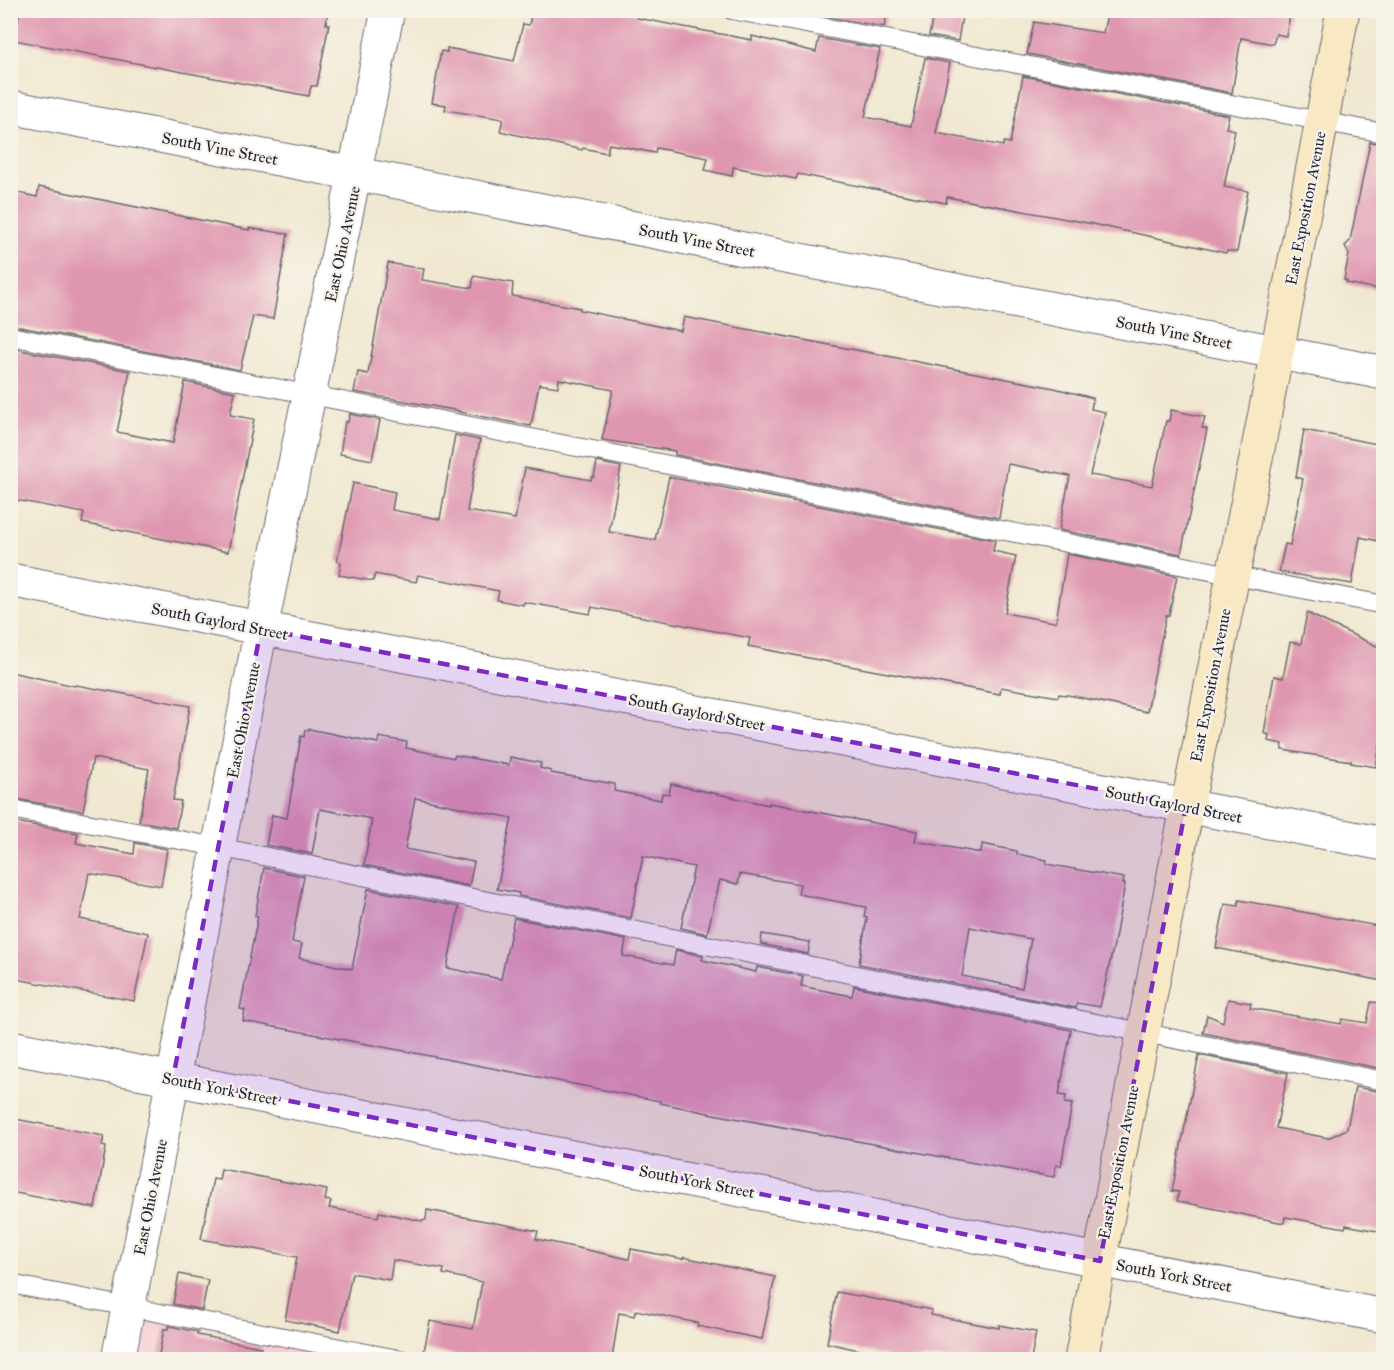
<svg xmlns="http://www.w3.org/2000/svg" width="1394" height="1370" font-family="'IM FELL Great Primer',serif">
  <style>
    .built { fill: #f6cfd6 }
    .building { fill: #df97b0; fill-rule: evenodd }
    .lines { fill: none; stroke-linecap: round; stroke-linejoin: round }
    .lane-casing { stroke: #6a676f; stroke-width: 20 }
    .street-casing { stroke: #6a676f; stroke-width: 35 }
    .secondary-casing { stroke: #6a676f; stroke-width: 35 }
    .lane { stroke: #fff; stroke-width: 18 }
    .street { stroke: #fff; stroke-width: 33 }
    .secondary { stroke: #f8e8c3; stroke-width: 33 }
    .marked { fill: #7b2cbf; fill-opacity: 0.2; stroke: #7b2cbf; stroke-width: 4.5; stroke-dasharray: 12 8; stroke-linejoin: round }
    .labels { text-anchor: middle; stroke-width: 4.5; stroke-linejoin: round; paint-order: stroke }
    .street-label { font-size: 16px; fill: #22223b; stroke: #f7f3e8 }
  </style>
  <rect width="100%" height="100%" fill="#f7f3e8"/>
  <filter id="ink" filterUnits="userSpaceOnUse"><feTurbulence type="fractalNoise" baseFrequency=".0167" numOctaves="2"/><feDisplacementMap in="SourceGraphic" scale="12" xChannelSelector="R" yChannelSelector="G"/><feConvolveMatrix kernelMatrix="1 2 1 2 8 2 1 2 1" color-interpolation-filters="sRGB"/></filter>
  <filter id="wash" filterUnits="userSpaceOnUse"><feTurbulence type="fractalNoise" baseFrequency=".008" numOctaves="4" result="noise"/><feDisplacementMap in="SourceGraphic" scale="24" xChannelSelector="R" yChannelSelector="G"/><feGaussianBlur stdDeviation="1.35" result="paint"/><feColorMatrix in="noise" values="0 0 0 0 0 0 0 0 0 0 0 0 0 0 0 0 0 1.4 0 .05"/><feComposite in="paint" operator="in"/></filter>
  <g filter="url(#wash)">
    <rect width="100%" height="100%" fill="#f0e8d0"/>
    <polygon class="built" points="140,1318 354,1360 132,1360"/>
    <g id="blocks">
      <g class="building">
        <polygon points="20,10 328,10 326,24 329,24 317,86 311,86 309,96 14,40"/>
        <polygon points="532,10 621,10 638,14 637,18 752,40 752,36 816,52 819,38 880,49 865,117 911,126 925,58 950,63 936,133 1003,146 1004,142 1010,143 1023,76 1229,115 1226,128 1235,130 1224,187 1248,191 1237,252 1227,251 1226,253 1088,223 947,197 946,203 798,174 796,179 733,167 732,176 705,170 708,158 656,148 655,153 609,144 607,153 583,148 582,150 500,131 503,119 445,110 446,105 432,103 441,51 447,52 447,48 514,61 523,24 529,25"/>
        <polygon points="824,10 888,10 884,27 823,16"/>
        <polygon points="934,10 963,10 958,41 929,36"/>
        <polygon points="1108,10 1291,10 1286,36 1276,34 1273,44 1241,38 1232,93 1027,54 1034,22 1103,33"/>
        <polygon points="1370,142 1383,144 1383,290 1346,283 1347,281 1344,280 1349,254 1345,246 1350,241"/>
        <polygon points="39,187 249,230 249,228 288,234 273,319 253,316 240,370 10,325 10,191 37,197"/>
        <polygon points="388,263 424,269 422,280 472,288 474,276 513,283 512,296 580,308 580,310 681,331 684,317 1054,388 1093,398 1091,409 1105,412 1090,475 1152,486 1166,421 1169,421 1171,410 1205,417 1202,428 1207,429 1181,554 1059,530 1070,476 1008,464 999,518 675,455 675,451 602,440 613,390 559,379 558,387 539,384 531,426 459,412 459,411 354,392 358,372 368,374"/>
        <polygon points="10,348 130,371 117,432 173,443 185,382 235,392 230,415 254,419 228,552 82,523 84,513 10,499"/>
        <polygon points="350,414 380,420 372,460 340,454 345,422 348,422"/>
        <polygon points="1304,430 1383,445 1383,542 1360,537 1352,584 1279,572 1285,544 1290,545 1303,479 1296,477"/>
        <polygon points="455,435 480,440 467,511 515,519 525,468 591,480 592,477 594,477 597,462 621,467 609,532 655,540 669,477 995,540 993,551 1016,556 1005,613 1054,622 1056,621 1067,554 1177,576 1169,615 1166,615 1147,712 1074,696 1059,694 1058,697 1001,687 1000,694 834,663 748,646 750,638 592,607 590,614 524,602 523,605 497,600 499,591 418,575 416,582 375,574 373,581 339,575 341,562 337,561 353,483 395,492 392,510 440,519"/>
        <polygon points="1307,613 1383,649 1383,730 1376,767 1351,763 1351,761 1282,750 1283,744 1268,741 1269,735 1264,733 1274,676 1283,678 1290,642 1301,644"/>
        <polygon points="10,672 75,686 76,685 190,706 173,800 181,801 176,828 139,821 149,769 93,758 83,811 10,798"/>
        <path d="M309,729L378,743L379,737L407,742L406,748L454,758L455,755L509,765L510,757L541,763L540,768L551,771V773L615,784L614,791L661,800L662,793L669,794L671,784L769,805V803L917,831L915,841L981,853L982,844L1017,851V854L1047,860L1046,864L1124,878L1123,884H1125L1114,944L1100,1007L1077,1003L1076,1008L859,964L867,918L864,917L866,907L798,894L800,884L740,874L738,884L720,880L707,934L681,928L694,867L643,856L631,918L519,896V893L497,889L512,818L415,798L405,849L474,862L469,886L364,865L372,819L320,809L312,854L266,845L272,815L287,818L301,736L304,737L305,730L309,731ZM970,927L1031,939L1022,988L962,976Z"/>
        <polygon points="10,821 78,833 76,843 134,854 135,843 167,849 161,886 89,873 80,919 148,933 134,1001 10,978"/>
        <polygon points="264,868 304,876 292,942 302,944 299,958 352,969 368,889 459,907 447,968 501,979 514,918 626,940 623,956 673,965 676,950 703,956 702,960 756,972 757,967 803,976 801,986 852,996 854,986 1071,1030 1059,1095 1066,1096 1065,1103 1072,1104 1061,1166 1056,1165 1054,1177 1028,1173 713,1114 660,1103 660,1101 415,1053 243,1021 245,1010 240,1009 258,916 255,916"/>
        <polygon points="1239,900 1383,927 1383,981 1216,948 1225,904 1238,906"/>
        <polygon points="762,934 810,942 808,954 761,944"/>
        <polygon points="1228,999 1251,1003 1250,1008 1341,1024 1342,1019 1367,1023 1371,1002 1383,1003 1383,1069 1203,1033 1207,1015 1223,1022"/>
        <polygon points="1199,1055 1288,1073 1276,1128 1328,1138 1347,1129 1355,1087 1383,1092 1383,1232 1346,1225 1345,1228 1285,1217 1284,1223 1177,1201 1179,1192 1172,1191"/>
        <polygon points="10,1118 104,1136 102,1146 106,1147 95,1208 10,1192"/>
        <polygon points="221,1169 327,1190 325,1200 331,1201 329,1208 378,1217 379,1212 422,1221 426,1220 427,1210 538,1231 536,1239 629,1259 631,1249 683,1259 684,1257 775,1277 762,1339 697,1326 698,1323 636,1310 634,1316 619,1313 612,1359 485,1359 424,1351 430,1321 473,1329 482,1282 443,1274 444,1269 393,1260 390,1280 352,1273 340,1331 285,1320 297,1257 201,1239 213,1179 219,1180"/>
        <polygon points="179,1274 208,1280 202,1310 173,1304"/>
        <polygon points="837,1292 932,1310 931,1315 999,1328 999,1325 1036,1332 1031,1359 885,1359 886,1356 827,1343"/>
        <polygon points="169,1326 198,1332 197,1335 261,1347 259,1359 158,1359 164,1329 168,1329"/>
      </g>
    </g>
  </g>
  <g filter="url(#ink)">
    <use href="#blocks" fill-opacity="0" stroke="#6a676f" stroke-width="1.5"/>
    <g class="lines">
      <defs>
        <g id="lane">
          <polyline points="732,10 1384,133"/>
          <polyline points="10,336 1384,605"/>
          <polyline points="10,809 218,847 1384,1081"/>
          <polyline points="10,1284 403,1360"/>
        </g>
        <g id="street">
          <polyline points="10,107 1384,373"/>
          <polyline points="10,580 1384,844"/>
          <polyline points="10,1047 1384,1316"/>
          <polyline points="118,1360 261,629 388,10"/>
        </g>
        <path id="secondary" d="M1081,1360C1164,909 1258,461 1343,10"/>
      </defs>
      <use href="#lane" class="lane-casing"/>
      <use href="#street" class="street-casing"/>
      <use href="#secondary" class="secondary-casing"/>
      <use href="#lane" class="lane"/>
      <use href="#street" class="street"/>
      <use href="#secondary" class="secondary"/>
    </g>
  </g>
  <path class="marked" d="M261,629L1186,806L1100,1261L173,1078Z"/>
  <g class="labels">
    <g class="street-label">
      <text transform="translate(220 148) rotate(11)" y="6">South Vine Street</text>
      <text transform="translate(1305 208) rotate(-79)" y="6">East Exposition Avenue</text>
      <text transform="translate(697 240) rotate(11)" y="6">South Vine Street</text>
      <text transform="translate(342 244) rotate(-78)" y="6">East Ohio Avenue</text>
      <text transform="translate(1174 332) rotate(11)" y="6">South Vine Street</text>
      <text transform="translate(220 621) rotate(11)" y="6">South Gaylord Street</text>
      <text transform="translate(1210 685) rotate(-79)" y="6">East Exposition Avenue</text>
      <text transform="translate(697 712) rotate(11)" y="6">South Gaylord Street</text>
      <text transform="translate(243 720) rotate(-79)" y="6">East Ohio Avenue</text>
      <text transform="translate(1174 804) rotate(11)" y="6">South Gaylord Street</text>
      <text transform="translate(220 1088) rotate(11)" y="6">South York Street</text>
      <text transform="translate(1118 1162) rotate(-79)" y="6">East Exposition Avenue</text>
      <text transform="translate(697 1181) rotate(11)" y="6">South York Street</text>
      <text transform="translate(150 1197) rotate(-79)" y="6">East Ohio Avenue</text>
      <text transform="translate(1174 1275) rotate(11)" y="6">South York Street</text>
    </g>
  </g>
  <rect width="1394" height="1370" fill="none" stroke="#f7f3e8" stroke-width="36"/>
</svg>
